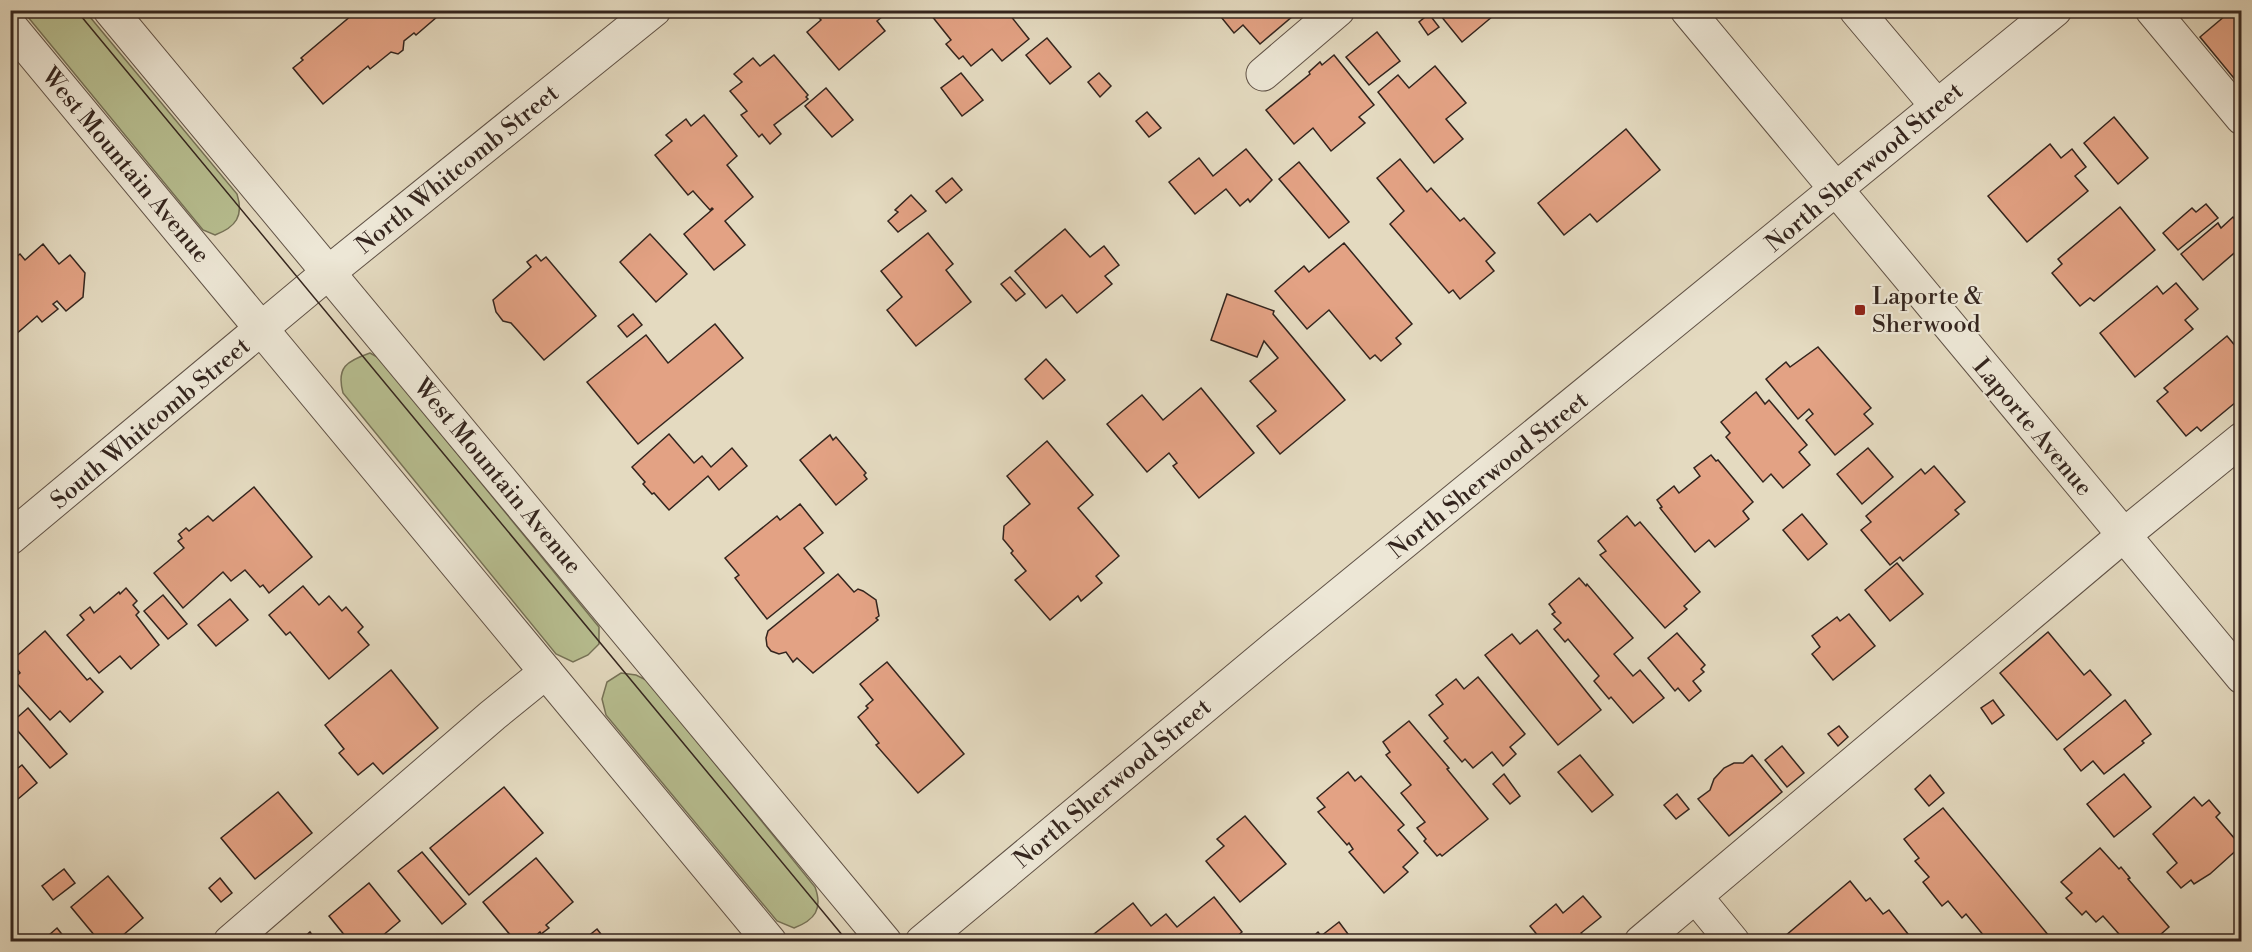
<svg xmlns="http://www.w3.org/2000/svg" width="2252" height="952" font-family="'Libre Bodoni',serif">
  <style>
    .green { fill: #b7be90; stroke: #767257; stroke-width: 1.5 }
    .building { fill: #e3a284; stroke: #34251e; stroke-width: 1.5 }
    .lines { fill: none; stroke-linecap: round; stroke-linejoin: round }
    .minor-casing { stroke: #605246; stroke-width: 35 }
    .minor { stroke: #ede7d6; stroke-width: 33 }
    .tram { stroke: #34251e; stroke-width: 1.5 }
    .poi-dot { fill: #8f2418; stroke: #ede7d6; stroke-width: 2 }
    .labels { text-anchor: middle; stroke-width: 4.5; stroke-linejoin: round; paint-order: stroke }
    .street-label { font-size: 24px; fill: #34251e; stroke: #ede7d6 }
    .poi-label { font-size: 24px; fill: #34251e; stroke: #ede7d6; text-anchor: start }
  </style>
  <rect width="100%" height="100%" fill="#e4dac0"/>
  <filter id="stains"><feTurbulence type="fractalNoise" baseFrequency=".00333" numOctaves="4"/><feColorMatrix values="0 0 0 0 .2 0 0 0 0 .09 0 0 0 0 .02 0 0 0 .5 -.17"/></filter>
  <radialGradient id="worn" r=".72"><stop offset=".6" stop-color="#630" stop-opacity="0"/><stop offset="1" stop-color="#630" stop-opacity=".3"/></radialGradient>
  <g class="green">
    <path d="M23,11H85L237,194C244,216 236,227 215,235L203,230Z"/>
    <path d="M370,353L379,358L599,627V644L588,655L573,662L556,654L343,393C336,367 347,361 370,353Z"/>
    <path d="M621,673L636,675L648,681L815,887C823,909 815,920 794,928L777,921L606,715L602,699L607,682Z"/>
  </g>
  <g class="building">
    <polygon points="358,10 445,10 416,35 414,33 404,41 403,50 398,54 391,52 370,69 368,66 323,104 293,68 303,60 301,58"/>
    <polygon points="816,10 889,10 889,11 877,21 885,31 839,70 807,32 821,20 814,12"/>
    <polygon points="927,10 1006,10 1029,39 1002,61 992,49 971,66 963,56 959,59 946,44 951,40"/>
    <polygon points="1219,10 1300,10 1260,44 1243,25 1234,33 1217,12"/>
    <polygon points="1436,10 1499,10 1499,11 1462,42"/>
    <polygon points="2232,10 2242,10 2242,88 2200,37"/>
    <polygon points="1429,14 1439,27 1428,35 1419,22"/>
    <polygon points="1377,32 1400,61 1369,85 1346,57"/>
    <polygon points="1047,38 1071,67 1050,84 1026,55"/>
    <polygon points="774,55 808,95 806,97 808,99 774,125 781,134 770,144 762,134 759,137 741,115 747,111 730,91 742,82 734,74 753,58 760,66"/>
    <polygon points="1334,55 1374,105 1359,117 1365,123 1331,151 1313,128 1294,144 1266,110 1310,74 1309,72 1320,62 1322,65"/>
    <polygon points="1435,66 1466,103 1446,119 1463,139 1434,163 1378,92 1398,75 1409,88"/>
    <polygon points="961,73 983,100 962,116 941,88"/>
    <polygon points="1099,73 1111,86 1100,97 1088,82"/>
    <polygon points="826,88 853,120 832,137 805,106"/>
    <polygon points="1147,112 1161,128 1149,137 1136,121"/>
    <polygon points="704,115 737,156 727,165 753,197 725,221 745,245 714,270 684,234 713,209 712,208 710,210 693,191 688,195 655,155 672,141 666,135 686,119 691,126"/>
    <polygon points="2114,117 2148,158 2118,184 2084,143"/>
    <polygon points="1626,129 1660,170 1597,222 1590,214 1564,235 1538,203"/>
    <polygon points="2050,144 2061,158 2072,149 2086,167 2075,176 2088,191 2027,242 1988,196"/>
    <polygon points="1246,149 1272,180 1250,202 1248,199 1240,206 1226,189 1195,214 1169,182 1199,158 1213,176"/>
    <polygon points="1400,159 1427,192 1431,188 1460,221 1464,218 1495,253 1486,261 1494,271 1460,299 1453,290 1449,293 1390,224 1404,211 1377,178"/>
    <polygon points="1299,162 1349,222 1329,238 1279,179"/>
    <polygon points="952,178 962,190 946,203 936,191"/>
    <polygon points="911,195 926,211 898,232 888,221 898,212 895,210"/>
    <polygon points="2206,204 2218,218 2178,250 2163,233 2192,208 2196,212"/>
    <polygon points="2120,207 2155,250 2094,301 2090,298 2080,306 2052,273 2062,264 2058,259"/>
    <polygon points="2233,217 2242,228 2242,239 2236,244 2240,248 2203,280 2181,254 2218,223 2221,228"/>
    <polygon points="1065,229 1090,257 1104,246 1119,265 1105,276 1112,284 1077,313 1062,295 1046,308 1015,271"/>
    <polygon points="928,233 953,264 946,270 971,302 916,346 887,310 902,297 881,271"/>
    <polygon points="650,234 687,274 656,302 620,262"/>
    <polygon points="1344,243 1412,324 1396,338 1401,344 1381,361 1375,355 1370,359 1329,310 1307,329 1275,291 1304,266 1309,272"/>
    <polygon points="43,244 59,264 70,255 85,273 83,297 66,311 57,301 53,304 58,309 42,322 37,316 15,335 10,330 10,262 20,254 25,260"/>
    <polygon points="536,255 541,261 546,257 596,316 544,360 511,323 503,321 496,312 493,300 531,267 527,262"/>
    <polygon points="1010,277 1025,294 1016,301 1001,284"/>
    <polygon points="2176,283 2198,309 2185,320 2193,329 2135,377 2100,333 2157,286 2163,294"/>
    <polygon points="1227,294 1274,311 1273,314 1345,400 1280,454 1257,426 1276,411 1250,381 1278,358 1264,341 1257,357 1211,340"/>
    <polygon points="633,314 642,325 627,337 618,326"/>
    <polygon points="715,324 743,358 638,444 587,382 646,335 668,363"/>
    <polygon points="2227,336 2242,354 2242,397 2201,431 2197,427 2186,436 2157,401 2168,392 2164,388"/>
    <polygon points="1818,347 1871,408 1864,414 1873,424 1835,455 1806,420 1813,414 1809,409 1798,419 1766,379 1786,362 1790,367"/>
    <polygon points="1046,359 1065,380 1043,399 1025,379"/>
    <polygon points="1201,388 1254,453 1199,498 1173,466 1177,463 1169,453 1147,472 1107,424 1142,395 1163,420"/>
    <polygon points="1756,392 1765,404 1769,400 1807,445 1799,452 1810,465 1783,488 1771,474 1763,482 1726,437 1730,433 1721,422"/>
    <polygon points="669,434 694,463 702,456 711,467 732,448 747,466 719,490 708,476 669,510 654,493 652,494 643,484 645,482 632,467"/>
    <polygon points="830,435 833,440 836,437 866,473 864,475 867,479 836,505 800,460"/>
    <polygon points="1047,441 1093,495 1078,508 1119,556 1096,576 1102,583 1081,601 1078,596 1050,620 1015,580 1026,571 1011,553 1013,551 1003,539 1004,526 1030,504 1007,476"/>
    <polygon points="1868,448 1893,477 1862,504 1837,474"/>
    <polygon points="1711,455 1716,461 1718,460 1753,502 1743,511 1749,519 1715,547 1709,540 1695,552 1660,508 1662,507 1657,500 1674,486 1679,493 1700,476 1694,468"/>
    <polygon points="1934,466 1965,502 1955,510 1959,514 1903,561 1900,557 1890,565 1861,530 1871,522 1866,516 1921,469 1925,474"/>
    <polygon points="254,487 312,557 269,593 263,585 260,587 245,570 231,581 223,572 183,608 154,573 184,548 178,541 182,538 179,534 186,528 189,531 208,516 213,521"/>
    <polygon points="800,504 823,533 804,548 824,573 767,619 735,578 739,575 725,558 777,516 780,520"/>
    <polygon points="1802,514 1827,544 1808,560 1783,530"/>
    <polygon points="1627,516 1635,526 1640,522 1700,592 1684,606 1687,609 1665,628 1600,555 1606,551 1598,541"/>
    <polygon points="1897,563 1923,594 1890,621 1865,590"/>
    <polygon points="838,574 854,592 858,589 863,591 876,600 879,616 876,618 878,620 813,673 797,658 793,662 786,652 779,654 771,651 767,646 766,638 768,631"/>
    <polygon points="1579,578 1586,586 1587,584 1633,638 1614,654 1633,676 1640,670 1664,698 1633,723 1611,697 1609,699 1594,681 1599,676 1568,639 1565,642 1554,629 1561,623 1552,614 1555,612 1549,604"/>
    <polygon points="303,586 319,605 329,596 342,611 346,607 363,627 358,632 369,645 329,679 290,632 286,635 269,615"/>
    <polygon points="126,588 137,601 133,605 139,612 136,615 159,645 131,669 120,656 99,673 67,635 84,620 80,615 90,607 94,613 119,592 120,594"/>
    <polygon points="163,595 187,624 168,639 144,611"/>
    <polygon points="230,599 248,620 216,646 198,625"/>
    <polygon points="1849,614 1875,646 1833,680 1812,654 1820,647 1812,636 1837,617 1840,621"/>
    <polygon points="1537,630 1601,710 1558,745 1485,655 1512,634 1520,644"/>
    <polygon points="45,631 87,680 90,678 103,692 70,722 60,711 50,720 13,679 20,673 11,661"/>
    <polygon points="2048,632 2084,675 2090,670 2111,695 2057,740 2000,673"/>
    <polygon points="1677,633 1705,665 1701,669 1704,672 1693,681 1701,691 1689,701 1678,688 1675,691 1648,658"/>
    <polygon points="887,662 964,754 918,793 876,745 879,743 858,717 868,708 866,706 873,700 860,684"/>
    <polygon points="391,670 438,728 383,774 373,763 358,775 339,753 344,749 325,725"/>
    <polygon points="1478,677 1525,734 1510,747 1516,754 1503,766 1492,752 1473,768 1465,759 1462,762 1444,741 1448,738 1429,715 1443,704 1436,695 1456,679 1464,689"/>
    <polygon points="1993,700 2004,715 1992,724 1981,708"/>
    <polygon points="2125,700 2151,734 2142,741 2144,743 2104,774 2093,761 2081,771 2064,749"/>
    <polygon points="28,708 67,754 50,768 11,723"/>
    <polygon points="1409,721 1449,768 1447,769 1488,819 1442,856 1440,854 1437,856 1424,841 1426,839 1417,828 1425,822 1401,793 1411,785 1386,755 1390,752 1383,742"/>
    <polygon points="1839,726 1848,737 1838,746 1828,734"/>
    <polygon points="1782,746 1804,773 1787,787 1765,760"/>
    <polygon points="1580,755 1613,795 1592,812 1558,772"/>
    <polygon points="1752,755 1782,792 1729,836 1698,799 1710,790 1714,779 1724,768 1734,763 1743,763"/>
    <polygon points="10,759 18,768 22,765 37,783 18,799 13,793 10,795"/>
    <polygon points="1348,772 1355,781 1361,776 1404,825 1398,830 1418,853 1403,867 1408,872 1384,893 1349,852 1353,849 1349,843 1347,845 1318,812 1325,807 1317,798"/>
    <polygon points="1504,774 1520,796 1510,804 1493,784"/>
    <polygon points="2124,774 2151,807 2114,837 2087,804"/>
    <polygon points="1930,775 1944,793 1929,806 1915,789"/>
    <polygon points="504,787 543,833 469,895 430,848"/>
    <polygon points="278,792 312,833 255,879 221,838"/>
    <polygon points="1677,794 1689,809 1676,819 1664,805"/>
    <polygon points="2194,797 2202,806 2209,800 2220,813 2216,817 2241,846 2210,874 2194,884 2191,880 2181,888 2167,872 2177,863 2153,834"/>
    <polygon points="1943,808 2054,942 1989,942 1966,914 1962,918 1948,901 1942,906 1923,882 1929,877 1915,861 1919,858 1904,839"/>
    <polygon points="1245,816 1286,864 1240,902 1206,861 1224,846 1217,839"/>
    <polygon points="2100,848 2119,869 2121,867 2130,878 2128,879 2169,927 2152,942 2126,942 2103,916 2096,922 2086,911 2082,915 2066,898 2072,893 2061,882"/>
    <polygon points="422,852 466,904 442,924 398,871"/>
    <polygon points="536,858 573,902 546,925 549,928 541,934 540,932 528,942 516,942 483,902"/>
    <polygon points="64,869 75,883 53,900 42,886"/>
    <polygon points="108,876 143,918 115,942 100,942 71,907"/>
    <polygon points="220,878 232,893 221,902 209,888"/>
    <polygon points="1850,881 1866,901 1870,898 1883,914 1889,910 1908,934 1903,939 1905,942 1778,942"/>
    <polygon points="369,883 400,921 375,942 350,942 329,916"/>
    <polygon points="1583,896 1601,917 1581,933 1588,942 1543,942 1530,926 1556,904 1563,913"/>
    <polygon points="1214,897 1242,932 1230,942 1084,942 1133,903 1151,926 1166,914 1177,927"/>
    <polygon points="1339,922 1354,942 1307,942 1318,932 1321,936"/>
    <polygon points="57,928 68,942 41,942"/>
    <polygon points="597,929 607,942 581,942"/>
    <polygon points="310,932 317,942 299,942"/>
  </g>
  <g class="lines">
    <defs>
      <g id="minor">
        <polyline points="110,10 885,942"/>
        <polyline points="1687,10 2242,677"/>
        <polyline points="1856,10 1937,106"/>
        <polyline points="2152,10 2242,118"/>
        <polyline points="10,26 770,942"/>
        <polyline points="1263,74 1338,10"/>
        <polyline points="10,538 329,272 654,10"/>
        <polyline points="1696,897 1733,942"/>
        <polyline points="230,942 493,715 546,672"/>
        <polyline points="922,942 1278,645 2055,10"/>
        <polyline points="1641,942 2124,535 2242,439"/>
      </g>
    </defs>
    <use href="#minor" class="minor-casing"/>
    <use href="#minor" class="minor"/>
    <polyline class="tram" points="76,10 848,942"/>
  </g>
  <rect class="poi-dot" x="1854" y="304" width="12" height="12" rx="3"/>
  <g class="labels">
    <g class="street-label">
      <text transform="translate(126 165) rotate(50)" y="8">West Mountain Avenue</text>
      <text transform="translate(1864 167) rotate(-40)" y="8">North Sherwood Street</text>
      <text transform="translate(457 169) rotate(-39)" y="8">North Whitcomb Street</text>
      <text transform="translate(150 423) rotate(-40)" y="8">South Whitcomb Street</text>
      <text transform="translate(2033 427) rotate(50)" y="8">Laporte Avenue</text>
      <text transform="translate(1488 475) rotate(-39)" y="8">North Sherwood Street</text>
      <text transform="translate(498 476) rotate(50)" y="8">West Mountain Avenue</text>
      <text transform="translate(1112 783) rotate(-40)" y="8">North Sherwood Street</text>
    </g>
    <g class="poi-label">
      <text x="1872" y="304">Laporte &amp;<tspan x="1872" dy="28">Sherwood</tspan></text>
    </g>
  </g>
  <rect width="2252" height="952" fill="none" stroke="#e4dac0" stroke-width="36"/>
  <rect x="12" y="12" width="2228" height="928" fill="none" stroke="#34251e" stroke-width="3"/>
  <rect x="18" y="18" width="2216" height="916" fill="none" stroke="#34251e" stroke-width="1.5"/>
  <rect width="100%" height="100%" filter="url(#stains)"/>
  <rect width="100%" height="100%" fill="url(#worn)"/>
</svg>
